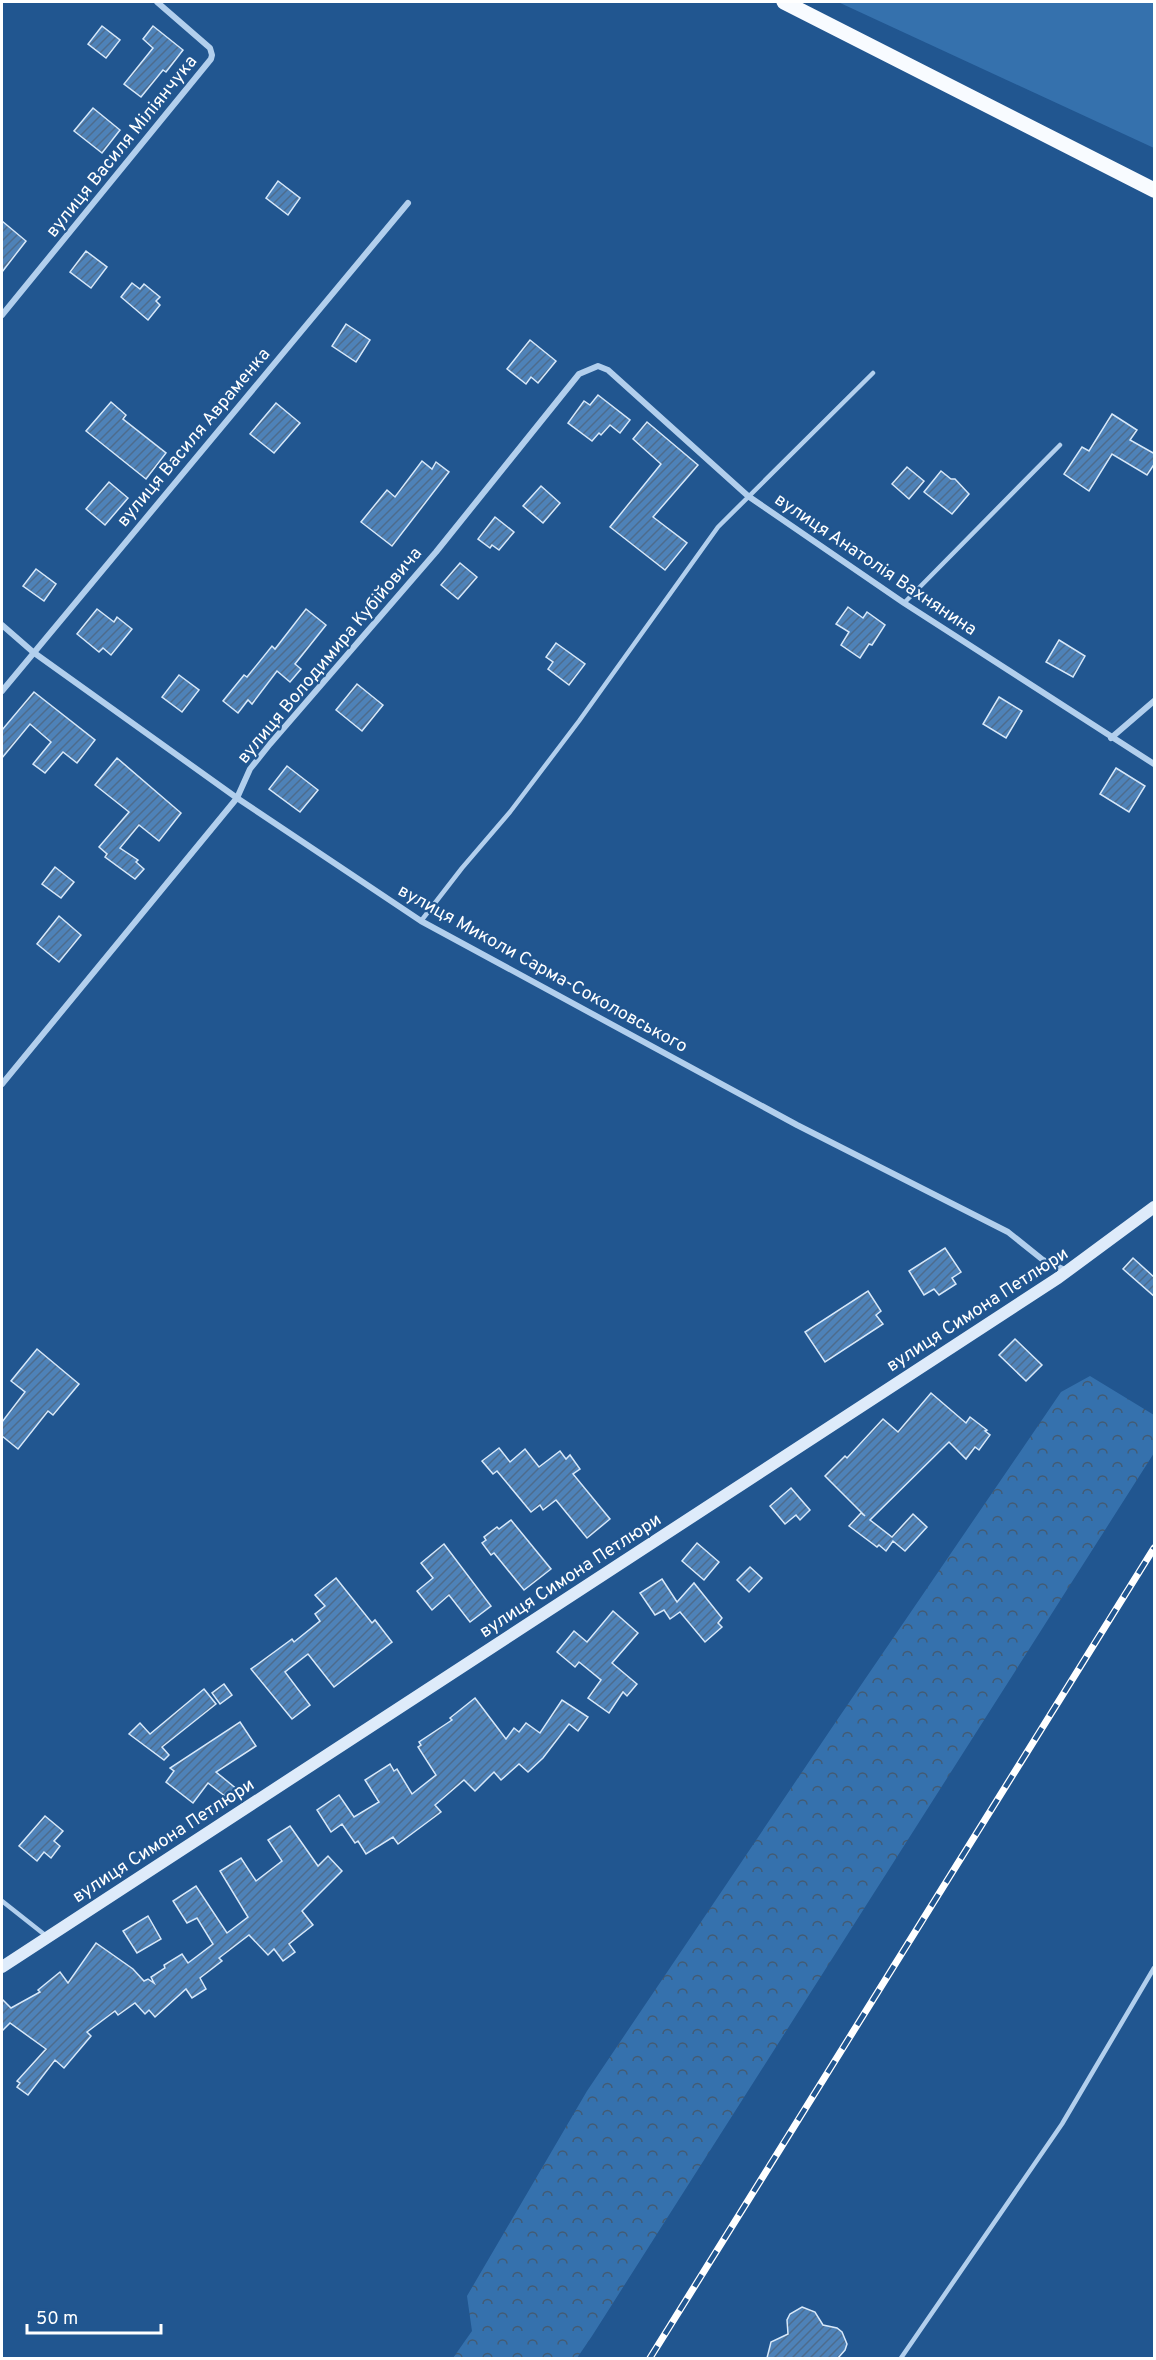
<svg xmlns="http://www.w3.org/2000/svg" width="1156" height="2360" font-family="Overpass,sans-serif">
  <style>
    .green { fill: #3571ad }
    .forest { fill: url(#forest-crowns) }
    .building { fill: url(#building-hatch); stroke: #d7e8f9; stroke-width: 1.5 }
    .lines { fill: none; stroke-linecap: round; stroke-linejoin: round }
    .lane { stroke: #b2cfed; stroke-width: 4.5 }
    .street { stroke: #b2cfed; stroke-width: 6 }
    .secondary { stroke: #deebfa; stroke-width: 12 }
    .primary { stroke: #f8fbff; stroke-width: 15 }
    .rail-casing { stroke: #fff; stroke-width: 7 }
    .rail { stroke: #215690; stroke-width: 4.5; stroke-dasharray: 14; stroke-linecap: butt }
    .labels { text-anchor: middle; stroke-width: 4.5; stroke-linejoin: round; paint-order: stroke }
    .street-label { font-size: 18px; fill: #fff; stroke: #215690 }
  </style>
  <defs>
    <pattern id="forest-crowns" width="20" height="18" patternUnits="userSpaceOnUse" patternTransform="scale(1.5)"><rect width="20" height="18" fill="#3571ad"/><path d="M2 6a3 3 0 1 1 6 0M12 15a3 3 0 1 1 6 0" fill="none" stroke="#435b73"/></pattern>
    <pattern id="building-hatch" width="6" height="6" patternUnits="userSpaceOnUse" patternTransform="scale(1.5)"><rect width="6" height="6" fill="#4e82b8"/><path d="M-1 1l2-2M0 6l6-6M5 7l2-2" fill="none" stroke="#4d6c8d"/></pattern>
  </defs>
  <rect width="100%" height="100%" fill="#215690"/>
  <polygon class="green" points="838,2 1154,2 1154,148"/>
  <polygon class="forest" points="1090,1376 1154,1415 1154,1453 592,2336 577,2358 453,2358 472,2331 467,2296 587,2091 831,1729 1061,1392"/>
  <g class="building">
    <polygon points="102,26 120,40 106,58 88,44"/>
    <polygon points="153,26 183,50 166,72 163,70 141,97 124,84 153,48 143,39"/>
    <polygon points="93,108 120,130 102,153 74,131"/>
    <polygon points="278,181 300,198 288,215 266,198"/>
    <polygon points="2,221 26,241 2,272"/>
    <polygon points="86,251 107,267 91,288 70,272"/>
    <polygon points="132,283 140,289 144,284 160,297 156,301 160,305 148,320 121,297"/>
    <polygon points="346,324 370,340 356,362 332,346"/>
    <polygon points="530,340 556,361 538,383 531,377 526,384 507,369"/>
    <polygon points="598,395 630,420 620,433 610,425 601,435 599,433 592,441 568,423 584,401 590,405"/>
    <polygon points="111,402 126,415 123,419 166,453 146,479 86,431"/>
    <polygon points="276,403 300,423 274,453 250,434"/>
    <polygon points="1112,414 1137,430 1130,440 1155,454 1155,463 1147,475 1112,454 1089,491 1064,474 1082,447 1089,451"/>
    <polygon points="647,422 698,465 653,517 687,543 665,570 610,527 661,464 633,439"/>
    <polygon points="422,461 432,469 436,462 449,472 392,546 361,522 387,490 395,497"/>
    <polygon points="907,467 924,481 909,499 892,484"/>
    <polygon points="941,471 951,479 955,479 969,494 952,514 924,492"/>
    <polygon points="109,482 128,498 105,525 86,509"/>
    <polygon points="541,486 560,503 543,523 523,506"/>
    <polygon points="495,517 514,532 499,550 492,545 490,548 478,539"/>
    <polygon points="460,563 477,577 458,599 441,585"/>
    <polygon points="36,569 56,584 44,601 23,586"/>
    <polygon points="848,607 863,618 867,612 885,625 872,645 869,644 860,658 841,645 849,632 836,624"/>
    <polygon points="97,609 114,622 117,617 132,629 111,655 103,648 99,652 77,634"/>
    <polygon points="306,609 326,625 295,664 301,669 290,682 277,671 252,704 248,700 238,713 223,701 244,675 247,677 272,646 275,649"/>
    <polygon points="1059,640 1085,656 1073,677 1046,662"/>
    <polygon points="556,643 585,664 569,685 548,669 553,662 546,657"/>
    <polygon points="179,675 199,690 182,712 162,697"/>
    <polygon points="357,684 383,705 362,731 336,710"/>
    <polygon points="34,692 95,740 77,763 63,752 45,773 33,764 51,742 30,724 2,758 2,730"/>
    <polygon points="999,697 1022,711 1006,738 983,724"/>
    <polygon points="117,758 181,813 159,841 139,825 120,848 138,860 136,862 144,869 135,879 105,857 107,854 99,847 129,812 95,785"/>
    <polygon points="287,766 318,790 300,812 269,789"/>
    <polygon points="1116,768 1145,786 1129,812 1100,794"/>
    <polygon points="55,867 74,882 61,898 42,884"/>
    <polygon points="59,916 81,935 59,962 37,944"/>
    <polygon points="945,1248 961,1272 952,1278 956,1284 939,1295 934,1289 924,1295 909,1271"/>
    <polygon points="1133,1258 1155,1278 1155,1297 1123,1269"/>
    <polygon points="868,1291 881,1311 876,1315 883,1324 825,1362 805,1332"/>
    <polygon points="1015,1339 1042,1365 1026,1381 999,1355"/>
    <polygon points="37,1349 79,1384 53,1415 48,1411 18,1449 2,1436 2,1422 25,1392 11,1381"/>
    <polygon points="931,1393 966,1423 970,1417 987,1430 985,1431 990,1435 979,1450 975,1447 966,1459 949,1442 870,1520 892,1537 913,1514 927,1527 905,1551 893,1541 886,1551 879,1545 877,1547 849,1526 861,1513 865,1516 825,1476 845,1456 847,1458 883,1419 898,1432"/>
    <polygon points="499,1448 510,1462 525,1449 539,1467 560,1451 566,1459 570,1455 580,1469 573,1474 610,1519 587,1538 556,1500 543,1510 540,1505 531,1512 497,1471 493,1474 482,1461"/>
    <polygon points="791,1488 810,1510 800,1520 796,1515 785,1524 770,1506"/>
    <polygon points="511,1520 551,1569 524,1590 494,1553 491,1555 482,1543 486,1540 484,1537 497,1527 499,1529"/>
    <polygon points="697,1543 719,1562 704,1580 682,1561"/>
    <polygon points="444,1544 491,1606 470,1622 449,1595 432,1610 417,1591 433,1578 421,1563"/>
    <polygon points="750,1567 762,1578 749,1592 737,1580"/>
    <polygon points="336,1578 372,1623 375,1620 392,1642 334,1687 308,1654 285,1672 310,1705 292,1719 251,1669 292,1639 294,1642 320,1621 315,1614 325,1606 315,1595"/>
    <polygon points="662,1579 677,1602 694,1583 722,1618 718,1623 722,1627 705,1642 680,1612 670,1619 664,1610 655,1615 640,1593"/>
    <polygon points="613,1611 638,1633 612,1663 637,1684 627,1696 623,1692 609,1713 588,1698 601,1680 579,1662 575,1667 557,1652 574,1631 587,1642"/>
    <polygon points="224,1684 232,1695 220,1704 212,1693"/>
    <polygon points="204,1689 216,1704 162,1747 169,1755 164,1760 129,1734 140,1723 150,1734"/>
    <polygon points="475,1698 506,1739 514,1728 519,1732 526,1723 540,1733 562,1700 588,1717 578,1731 569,1724 543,1758 528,1772 519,1764 501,1780 494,1772 475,1791 464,1780 435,1805 441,1812 398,1844 393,1837 366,1854 358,1841 355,1843 342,1824 331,1832 317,1810 339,1795 354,1817 379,1802 365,1780 390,1764 394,1771 397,1769 412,1794 436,1775 418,1747 421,1745 419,1742 452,1720 450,1718"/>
    <polygon points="240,1722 256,1746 216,1772 238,1790 230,1800 208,1783 193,1803 166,1782 174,1771 170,1768"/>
    <polygon points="45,1816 63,1831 54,1841 60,1846 51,1858 44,1852 37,1861 19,1846"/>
    <polygon points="290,1826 318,1866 328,1856 342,1871 302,1911 313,1925 289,1944 295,1952 283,1961 274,1949 268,1955 249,1935 219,1958 222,1961 200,1978 206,1989 192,1998 186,1989 155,2017 149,2010 145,2014 135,2003 118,2015 115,2011 87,2032 91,2036 64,2068 55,2060 28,2095 17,2087 20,2083 17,2081 46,2049 10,2023 2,2031 2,1999 11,2008 40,1992 38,1990 60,1972 68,1983 96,1943 133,1969 144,1981 148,1979 154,1983 151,1977 165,1968 164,1965 182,1954 188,1963 213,1944 197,1918 187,1923 173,1901 196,1886 227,1933 248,1917 220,1871 241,1858 256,1881 282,1861 268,1840"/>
    <polygon points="148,1916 161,1939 137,1953 123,1931"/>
    <polygon points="802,2307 815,2312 823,2325 837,2328 842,2332 847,2344 845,2350 838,2358 767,2358 771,2342 788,2334 787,2320 790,2314"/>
  </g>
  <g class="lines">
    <g class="lane">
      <polyline points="904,603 1060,445"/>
      <polyline points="421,921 462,868 510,812 579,721 718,527 873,373"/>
      <polyline points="2,1901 45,1935"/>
      <polyline points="901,2358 1062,2124 1154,1968"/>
    </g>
    <g class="street">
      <polyline points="2,315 211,59 212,55 210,48 157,2"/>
      <polyline points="2,625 33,652 237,798 421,921 797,1125 1008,1232 1043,1260 1067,1271"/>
      <polyline points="2,691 408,203"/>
      <polyline points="1111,738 1154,701"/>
      <polyline points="2,1084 237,798 250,769 270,744 436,552 579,374 598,366 608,370 748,496 904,603 1154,764"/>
    </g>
    <polyline class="secondary" points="2,1967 1058,1278 1154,1207"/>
    <polyline class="primary" points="784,2 1154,190"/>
    <defs>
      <polyline id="rail" points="650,2358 1154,1548"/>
    </defs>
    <use href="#rail" class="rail-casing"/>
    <use href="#rail" class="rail"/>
  </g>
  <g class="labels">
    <g class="street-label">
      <text transform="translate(121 146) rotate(-51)" y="6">вулиця Василя Міліянчука</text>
      <text transform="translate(193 437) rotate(-50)" y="6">вулиця Василя Авраменка</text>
      <text transform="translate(876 564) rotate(34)" y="6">вулиця Анатолія Вахнянина</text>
      <text transform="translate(329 655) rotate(-50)" y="6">вулиця Володимира Кубійовича</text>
      <text transform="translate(543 968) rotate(29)" y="6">вулиця Миколи Сарма-Соколовського</text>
      <text transform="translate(977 1309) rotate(-33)" y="6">вулиця Симона Петлюри</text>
      <text transform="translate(570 1575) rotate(-33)" y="6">вулиця Симона Петлюри</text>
      <text transform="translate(163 1840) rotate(-33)" y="6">вулиця Симона Петлюри</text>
    </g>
  </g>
  <rect width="1156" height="2360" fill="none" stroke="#ffffff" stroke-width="6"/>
  <path d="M27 2324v9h134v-9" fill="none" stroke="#ffffff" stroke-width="3"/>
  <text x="36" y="2324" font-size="18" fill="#ffffff" stroke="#215690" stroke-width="4.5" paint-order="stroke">50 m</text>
</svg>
